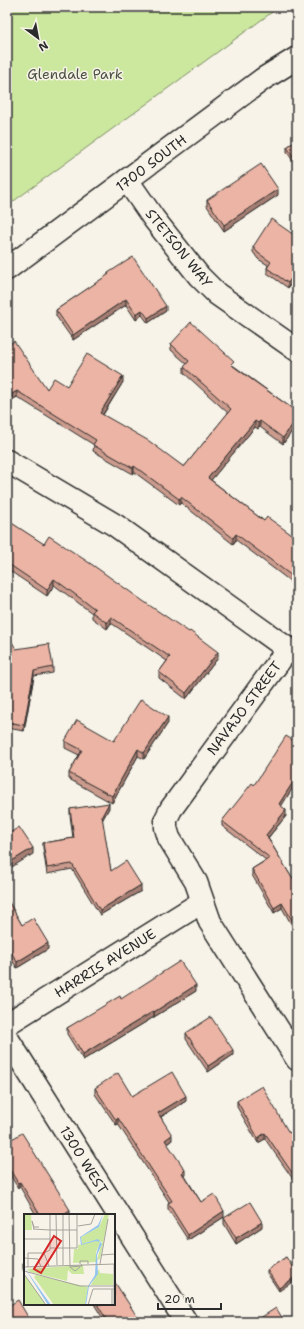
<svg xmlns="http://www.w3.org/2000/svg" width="304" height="1329" font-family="'Shantell Sans',sans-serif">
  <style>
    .green { fill: #cce89f; stroke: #7c8a65 }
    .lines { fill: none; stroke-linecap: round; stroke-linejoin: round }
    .minor-casing { stroke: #2b2b2b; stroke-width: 25 }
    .minor { stroke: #f7f3e8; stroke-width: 22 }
    .wall { fill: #cb9b8d; stroke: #2b2b2b }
    .shaded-wall { fill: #a57e73; stroke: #2b2b2b }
    .building { fill: #ecb4a4; stroke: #2b2b2b }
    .labels { text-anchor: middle; stroke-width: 3; stroke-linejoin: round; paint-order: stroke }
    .park-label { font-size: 14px; fill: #4b5142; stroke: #f7f3e8 }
    .street-label { font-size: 14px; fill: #2b2b2b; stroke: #f7f3e8 }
    .inset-road { fill: none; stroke: #a5a39c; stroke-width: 1 }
    .view { fill: #d62828; fill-opacity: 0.15; stroke: #d62828; stroke-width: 2 }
    .inset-edge { fill: none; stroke: #2b2b2b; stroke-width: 2 }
  </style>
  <rect width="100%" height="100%" fill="#f7f3e8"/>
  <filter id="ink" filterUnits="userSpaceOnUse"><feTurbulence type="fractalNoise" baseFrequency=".025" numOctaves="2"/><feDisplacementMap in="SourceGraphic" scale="8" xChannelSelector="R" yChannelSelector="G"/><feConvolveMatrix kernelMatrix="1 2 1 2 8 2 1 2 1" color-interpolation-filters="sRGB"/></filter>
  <g filter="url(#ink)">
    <polygon class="green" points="7,7 279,7 7,206"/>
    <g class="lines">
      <defs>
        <g id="minor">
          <polyline points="127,180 154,219 199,276 217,294 297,350"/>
          <polyline points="7,269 263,79 297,58"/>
          <polyline points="7,461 115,525 288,649 297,654"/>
          <polyline points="288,649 171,809 166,819 166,828 169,838 196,882 210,922 297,1059"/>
          <polyline points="7,1024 202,902"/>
          <polyline points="7,1038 186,1322"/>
        </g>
      </defs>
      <use href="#minor" class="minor-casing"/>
      <use href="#minor" class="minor"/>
    </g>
    <g class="wall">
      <polygon points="297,140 297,167 287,152 287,147"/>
      <polygon points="278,195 224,231 207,206 207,200"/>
      <polygon points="297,237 297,275 288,288 267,273 267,268 268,265 258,259 253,252 253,247"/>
      <polygon points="108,273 166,311 148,323 142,315 136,320 126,305 73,340 56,316 56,310 108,275"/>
      <polygon points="171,344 234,366 297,412 297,424 283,444 260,427 258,429 255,427 211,480 264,521 295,537 297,535 297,589 290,583 290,581 236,540 233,544 181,503 179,505 134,472 133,474 93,451 94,445 17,397 12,400 7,393 7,346 47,389 67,386 123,382 103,415 184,467 228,413 184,373 184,367 187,364 171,350"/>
      <polygon points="7,517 8,521 218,658 186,699 159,678 159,672 167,661 111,623 107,629 92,618 92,613 54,585 47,596 7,569"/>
      <polygon points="16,649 53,667 53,673 34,676 24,731 7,728 7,667"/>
      <polygon points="168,723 144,759 138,756 112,803 69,779 69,773 79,755 65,748 65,741 114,741"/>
      <polygon points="297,743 297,781 281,806 286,816 268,838 292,878 297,875 297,934 282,908 274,913 252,875 252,869 266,860 222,826 222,821 254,785"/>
      <polygon points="109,808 102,820 111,871 141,891 100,915 72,869 47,874 43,848 43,843 73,838 70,815 70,809"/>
      <polygon points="7,899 22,925 48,949 17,968 7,952"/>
      <polygon points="196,991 154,1017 83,1060 67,1034 67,1028 121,999"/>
      <polygon points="186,1033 233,1055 208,1072 186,1039"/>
      <polygon points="95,1088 132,1096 186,1101 161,1117 172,1140 167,1144 185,1176 201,1202 224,1217 188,1240 168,1209 168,1203 169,1202 118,1124 116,1125 95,1094"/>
      <polygon points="237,1101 297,1142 297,1180 295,1182 265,1139 258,1143 237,1107"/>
      <polygon points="7,1142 70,1215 36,1215 20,1187 18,1188 7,1170"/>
      <polygon points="224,1218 262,1227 236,1244 224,1224"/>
      <polygon points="286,1257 279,1291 267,1273 267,1270"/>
      <polygon points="25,1262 25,1273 23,1269 23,1263"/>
      <polygon points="94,1304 114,1304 138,1322 105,1322"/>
    </g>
    <g class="shaded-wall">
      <polygon points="278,189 278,195 224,231 224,225"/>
      <polygon points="297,270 297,275 288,288 288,283"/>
      <polygon points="126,299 126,305 73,340 73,335"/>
      <polygon points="166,306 166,311 148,323 148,318"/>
      <polygon points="142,310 142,315 136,320 136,314"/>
      <polygon points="123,376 123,382 100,419 100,413"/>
      <polygon points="17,391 17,397 12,400 12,394"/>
      <polygon points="297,418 297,424 283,444 283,438"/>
      <polygon points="255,421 255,427 208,484 208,478"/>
      <polygon points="260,421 260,427 258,429 258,423"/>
      <polygon points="134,466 134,472 133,474 133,468"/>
      <polygon points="181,497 181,503 179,505 179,499"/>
      <polygon points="236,534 236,540 233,544 233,538"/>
      <polygon points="54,579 54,585 47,596 47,590"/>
      <polygon points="111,617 111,623 107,629 107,623"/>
      <polygon points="218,652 218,658 186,699 186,693"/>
      <polygon points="10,653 10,659 7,660 7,655"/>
      <polygon points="34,671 34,676 24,731 24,725"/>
      <polygon points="168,717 168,723 144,759 144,753"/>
      <polygon points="138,749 138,756 112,803 112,796"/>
      <polygon points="297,776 297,781 279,810 279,804"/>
      <polygon points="109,803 109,808 102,821 102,816"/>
      <polygon points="286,810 286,816 266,840 266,835"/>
      <polygon points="33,848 33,854 7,870 7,864"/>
      <polygon points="141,885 141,891 100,915 100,910"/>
      <polygon points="282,903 282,908 274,913 274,908"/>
      <polygon points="48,943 48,949 17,968 17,962"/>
      <polygon points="196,985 196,991 154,1017 154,1012"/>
      <polygon points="154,1011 154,1017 83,1060 83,1054"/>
      <polygon points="233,1050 233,1055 208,1072 208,1066"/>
      <polygon points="186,1096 186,1101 158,1118 158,1113"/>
      <polygon points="118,1118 118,1124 116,1125 116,1120"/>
      <polygon points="265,1133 265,1139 258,1143 258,1138"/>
      <polygon points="172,1135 172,1140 165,1145 165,1140"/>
      <polygon points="185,1170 185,1176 182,1178 182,1173"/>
      <polygon points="297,1175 297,1180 295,1182 295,1177"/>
      <polygon points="20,1182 20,1187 18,1188 18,1183"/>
      <polygon points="70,1210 70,1215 61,1215"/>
      <polygon points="224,1211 224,1217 188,1240 188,1235"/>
      <polygon points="262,1222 262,1227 236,1244 236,1238"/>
      <polygon points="297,1276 297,1279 279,1291 279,1288"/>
      <polygon points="138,1318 138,1322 132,1322"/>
    </g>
    <g class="building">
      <polygon points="297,140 297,162 287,147"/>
      <polygon points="261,164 278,189 224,225 207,200"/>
      <polygon points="271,219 297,237 297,270 288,283 267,268 271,262 258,253 253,247"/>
      <polygon points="133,257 166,306 148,318 142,310 136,314 126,299 73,335 56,310 109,274 108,273"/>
      <polygon points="191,322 234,361 231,364 233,366 297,412 297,418 283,438 260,421 258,423 255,421 208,478 264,521 267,517 295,537 297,535 297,583 290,577 292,576 236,534 233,538 181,497 179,499 134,466 133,468 93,445 96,440 17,391 12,394 7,387 7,346 14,341 47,389 54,378 67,386 87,354 123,376 100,413 149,441 184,467 231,409 184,367 189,361 171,344"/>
      <polygon points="7,520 44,544 49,536 94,566 143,601 189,632 190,631 218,652 186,693 159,672 170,657 111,617 107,623 92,612 95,609 54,579 47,590 7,563 7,561 10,557 7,555"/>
      <polygon points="7,633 16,649 49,644 53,667 34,671 24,725 7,722 7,667 10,653 7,655"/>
      <polygon points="141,699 168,717 144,753 138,749 112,796 69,773 82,750 65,741 77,720 114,741"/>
      <polygon points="286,736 297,743 297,776 279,804 286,810 266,835 292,878 297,875 297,928 282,903 274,908 252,869 270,858 222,821 252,783 254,785"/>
      <polygon points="109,803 102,816 111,871 126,861 141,885 100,910 72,864 47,868 43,843 74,838 70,809"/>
      <polygon points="19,827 33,848 7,864 7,835"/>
      <polygon points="7,899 22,925 33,918 48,943 17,962 7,945"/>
      <polygon points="180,961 196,985 154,1012 154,1011 83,1054 67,1028 120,996 121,999"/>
      <polygon points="211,1017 233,1050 208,1066 186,1033"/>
      <polygon points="172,1072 186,1096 158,1113 172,1135 165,1140 185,1170 182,1173 201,1202 214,1194 224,1211 188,1235 168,1203 172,1201 118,1118 116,1120 95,1088 118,1073 132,1096"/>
      <polygon points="262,1086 289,1133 290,1132 297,1142 297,1175 295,1177 265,1133 258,1138 237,1101"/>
      <polygon points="22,1133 70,1210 61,1215 40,1215 20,1182 18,1183 7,1165 7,1142"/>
      <polygon points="250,1202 262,1222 236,1238 224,1218"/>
      <polygon points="286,1257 297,1274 297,1276 279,1288 267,1270"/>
      <polygon points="25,1262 25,1267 23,1263"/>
      <polygon points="114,1281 138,1318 132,1322 108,1322 97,1304 114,1304"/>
      <polygon points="18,1300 31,1322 7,1322 7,1307"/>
      <polygon points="276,1308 285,1322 254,1322"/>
    </g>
  </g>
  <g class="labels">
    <g class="park-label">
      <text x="75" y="79">Glendale Park</text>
    </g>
    <g class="street-label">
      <text transform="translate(151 163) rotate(-37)" y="5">1700 SOUTH</text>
      <text transform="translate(179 248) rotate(51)" y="5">STETSON WAY</text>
      <text transform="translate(244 708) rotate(-53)" y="5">NAVAJO STREET</text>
      <text transform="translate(105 963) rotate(-32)" y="5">HARRIS AVENUE</text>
      <text transform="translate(84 1160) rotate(58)" y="5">1300 WEST</text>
    </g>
  </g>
  <g transform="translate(24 1214)">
    <rect width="91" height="91" fill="#f7f3e8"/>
    <path d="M0,0H7L8,16H0ZM81,0H85L76,45L73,46L78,28L71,26L58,30L57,23L75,13ZM74,26L76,29L72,38V48L49,49L50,35H54V31ZM59,51L60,60H48L44,56L43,67L6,58L3,55ZM75,55L76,59L89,60V71H67ZM0,60L22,91H0ZM12,61L64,73L61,91H30L10,63Z" fill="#cce89f"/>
    <path d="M79,0L75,13L57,23L58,30L74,25L78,30L73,41L74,60L65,72L62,91H61L64,72L71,61L72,41L76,28L72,27L57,31L56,23L74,11ZM0,53L27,91H24Z" fill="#94c5f0"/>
    <path class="inset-road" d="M32,0L33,51M39,0V51M45,0L46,53L58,52L57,50M54,12L67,10L71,0M9,15L26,16M10,15L8,7L10,13H15M26,16H53M0,25H26M26,34H53V0M20,39L26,36V0M20,39L25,52M77,41L91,40M0,44L14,45L17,53M56,50V47H64V50M76,50L84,5M0,53L91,50M4,53V39H20M46,53L51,57L56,53M0,57L56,72H91M0,60L22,91M88,75V91M64,91L69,75H90M90,91V50"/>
    <path class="view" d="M30,22L37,27L17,59L10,55Z"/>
    <rect width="91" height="91" class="inset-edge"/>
  </g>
  <rect width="304" height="1329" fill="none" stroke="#f7f3e8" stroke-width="24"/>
  <rect x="12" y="12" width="280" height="1305" fill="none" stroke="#2b2b2b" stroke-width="1.5" filter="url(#ink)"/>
  <g transform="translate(38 38) rotate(148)" stroke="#f7f3e8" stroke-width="3" paint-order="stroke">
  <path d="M0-3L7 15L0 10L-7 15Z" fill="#2b2b2b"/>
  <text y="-6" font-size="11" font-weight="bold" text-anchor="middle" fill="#2b2b2b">N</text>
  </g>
  <path d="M158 1303v6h63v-6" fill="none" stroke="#2b2b2b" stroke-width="2"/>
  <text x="164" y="1303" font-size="12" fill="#2b2b2b" stroke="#f7f3e8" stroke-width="3" paint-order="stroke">20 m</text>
</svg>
